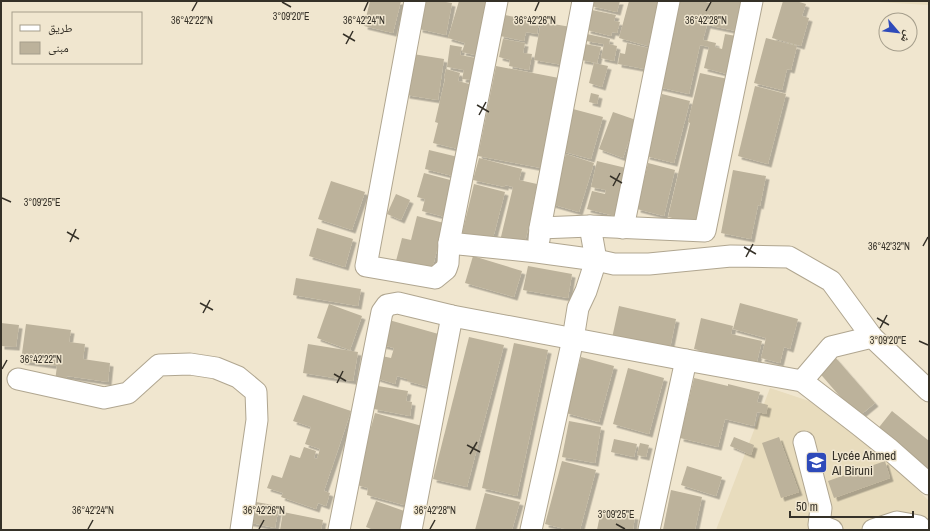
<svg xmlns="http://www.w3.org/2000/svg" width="930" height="531" font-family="'Archivo Narrow','Noto Naskh Arabic',sans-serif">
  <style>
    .built { fill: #e8dcbd }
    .building { fill: #bcb29b; filter: url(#shadow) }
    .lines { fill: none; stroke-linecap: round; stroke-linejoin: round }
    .minor-casing { stroke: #b0a690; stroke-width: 23 }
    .minor { stroke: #fff; stroke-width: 21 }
    .ticks { fill: none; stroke: #353128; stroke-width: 1.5 }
    .labels { text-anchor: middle; stroke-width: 3; stroke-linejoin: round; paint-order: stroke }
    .poi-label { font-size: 13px; fill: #353128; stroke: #f0e6cf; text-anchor: start }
    .ticks-label { font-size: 10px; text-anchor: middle; fill: #353128; stroke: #f0e6cf; stroke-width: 3; stroke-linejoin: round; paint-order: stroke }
  </style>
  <defs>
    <filter id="shadow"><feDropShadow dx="3.5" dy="3.5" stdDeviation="0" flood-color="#0004"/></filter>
  </defs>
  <rect width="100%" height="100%" fill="#f0e6cf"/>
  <g class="built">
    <polygon points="860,1 929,1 929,5"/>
    <polygon points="770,388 809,401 876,448 929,501 929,530 716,530"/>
  </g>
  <g class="building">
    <polygon points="370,1 401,1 393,33 364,26"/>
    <polygon points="424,1 440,1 452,3 446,35 419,29"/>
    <polygon points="459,1 490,1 475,55 462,52 465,43 448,38"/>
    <polygon points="593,1 620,1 617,12 591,6"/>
    <polygon points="629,1 659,2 648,46 619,38"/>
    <polygon points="678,1 700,1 711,3 711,1 743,1 736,31 707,25 703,40 716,43 715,47 722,49 725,34 736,36 727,74 704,68 709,47 700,45 689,94 658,87"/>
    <polygon points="783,1 796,1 806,4 802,16 809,18 801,46 772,38"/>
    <polygon points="592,10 616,15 614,21 620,22 617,33 612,32 611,36 587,30"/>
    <polygon points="505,15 539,22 537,34 526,32 524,41 500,36"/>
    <polygon points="541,22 571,27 563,65 534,60"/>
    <polygon points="587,34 610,39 609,44 617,46 614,61 601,58 604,44 586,41"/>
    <polygon points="766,38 797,46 791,70 787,69 782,90 754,83"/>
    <polygon points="503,39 525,43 523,53 532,54 529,70 509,66 510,60 499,57"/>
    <polygon points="627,43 649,48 645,69 618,64 620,53 625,54"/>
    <polygon points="585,44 601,47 597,63 581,60"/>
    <polygon points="450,45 462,47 460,55 476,58 472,80 462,79 464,70 447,67"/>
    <polygon points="413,54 444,59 438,100 406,95"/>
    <polygon points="594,63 608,66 602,87 589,83"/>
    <polygon points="496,66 559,78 541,168 478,156"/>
    <polygon points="446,69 460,73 458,81 473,85 458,149 433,143 438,123 435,122 445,79 444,78"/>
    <polygon points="700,73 728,79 698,224 668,217 690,123 688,122"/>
    <polygon points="755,86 786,94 768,164 738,156"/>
    <polygon points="591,93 599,95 597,104 589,102"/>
    <polygon points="662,94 690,101 674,163 646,156"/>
    <polygon points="573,109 603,117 591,159 561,151"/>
    <polygon points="613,112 636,120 623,158 599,149"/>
    <polygon points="429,150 458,157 453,176 425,169"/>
    <polygon points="566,154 594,163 579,212 551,204"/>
    <polygon points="479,158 522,169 519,180 537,184 532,208 533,208 524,246 500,241 513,187 505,185 505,187 473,180"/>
    <polygon points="597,161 626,168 615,216 587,209 592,191 605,194 606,190 591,187"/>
    <polygon points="648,163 675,170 664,216 637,209"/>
    <polygon points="733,170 766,176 760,206 758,205 751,239 721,233"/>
    <polygon points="424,173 454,181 445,217 422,211 425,199 417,197"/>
    <polygon points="331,181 365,192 352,230 318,219"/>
    <polygon points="474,184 505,192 492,242 462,234"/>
    <polygon points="396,194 410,200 401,220 387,214"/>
    <polygon points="417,216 444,223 432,270 396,261 402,238 411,240"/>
    <polygon points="317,228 353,239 345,267 309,256"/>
    <polygon points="473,256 522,271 514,297 465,283"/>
    <polygon points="528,266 572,274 568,298 523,290"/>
    <polygon points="296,278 361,289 358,306 293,295"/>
    <polygon points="740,303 798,319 790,349 784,347 780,363 761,358 766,338 733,329"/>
    <polygon points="329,304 362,316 350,350 317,338"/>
    <polygon points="619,306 676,319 670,348 612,338"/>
    <polygon points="701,318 733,326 731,334 762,341 756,366 723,356 694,349"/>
    <polygon points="389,320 442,335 429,387 407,381 407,379 397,376 395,384 376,378 382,356 391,358 394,348 382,345"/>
    <polygon points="1,323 19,325 16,347 1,346"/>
    <polygon points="26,324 71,330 69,342 85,344 83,359 110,363 108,382 67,376 66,382 55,381 57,366 21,361"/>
    <polygon points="469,337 504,345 467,487 433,479"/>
    <polygon points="514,343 548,350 517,496 482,488"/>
    <polygon points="308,344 358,352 353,381 303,373"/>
    <polygon points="834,356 875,403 858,417 817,370"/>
    <polygon points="581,357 614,366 599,422 566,413"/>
    <polygon points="628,368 664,378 649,434 613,424"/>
    <polygon points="694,378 728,386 728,384 760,392 757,402 768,405 766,414 757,412 754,426 725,419 718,447 680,438"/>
    <polygon points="378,386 408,391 406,401 412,402 410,416 374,409"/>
    <polygon points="303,395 351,411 324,491 330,493 326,506 318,503 316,509 281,497 283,493 267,488 272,475 282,478 290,455 300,458 304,447 316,451 314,458 317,459 320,449 305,444 311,427 293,421"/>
    <polygon points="892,411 929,441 929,474 876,431"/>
    <polygon points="375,413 422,426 423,438 404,505 367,495 368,488 357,485 362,467 360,466"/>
    <polygon points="569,421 601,427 595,463 562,457"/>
    <polygon points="734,437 754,445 751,455 730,446"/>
    <polygon points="779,437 799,492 781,498 762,443"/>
    <polygon points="614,439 637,444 634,457 611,452"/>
    <polygon points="640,443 649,445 646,457 637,455"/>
    <polygon points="562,461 596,470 580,530 569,530 545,524"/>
    <polygon points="885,461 890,478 834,498 828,481"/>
    <polygon points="687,466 722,477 716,496 681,485"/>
    <polygon points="671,490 702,497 695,530 663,530"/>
    <polygon points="485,493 520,502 512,530 475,530"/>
    <polygon points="250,501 279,506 275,528 246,522"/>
    <polygon points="376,501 407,512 402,530 374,530 366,527"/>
    <polygon points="601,510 635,516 633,530 597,530"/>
    <polygon points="283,512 323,520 321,530 280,530"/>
  </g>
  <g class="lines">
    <defs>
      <g id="minor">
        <polyline points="415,1 366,266 435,278 446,269 448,263 449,243 497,1"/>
        <polyline points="540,228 590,226 705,231 752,1"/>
        <polyline points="623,228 669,1"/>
        <polyline points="539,240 540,228 583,1"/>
        <polyline points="449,243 537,252 596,260 614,264 649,264 731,256 789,257 831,281 872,337"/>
        <polyline points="18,379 104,398 128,393 159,365 190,364 216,368 238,377 256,392 257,420 241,530"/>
        <polyline points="802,381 831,347 872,337 929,391"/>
        <polyline points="804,442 821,508 819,525 832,530"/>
        <polyline points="339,530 382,312 387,305 398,303 452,316 686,360 802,381 859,425 888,448 929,484"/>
        <polyline points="411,530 452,316"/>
        <polyline points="531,530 573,339 578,308 586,291 596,260 590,226"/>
        <polyline points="649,530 686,360"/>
        <polyline points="873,530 897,522 919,526 922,530"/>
      </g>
    </defs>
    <use href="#minor" class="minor-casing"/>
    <use href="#minor" class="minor"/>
  </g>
  <path class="ticks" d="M282,2L291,7M192,11L197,2M364,11L368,2M535,11L539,2M706,11L711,2M343,34L355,41M346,44L353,31M477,105L489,112M479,115L486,102M610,176L622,183M613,186L620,173M2,198L11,202M67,232L79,239M70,242L76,229M923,246L928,237M744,247L756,254M746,257L753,244M200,303L213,310M203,313L210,300M877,318L889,325M880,328L887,315M919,341L928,345M2,369L7,360M334,374L346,381M337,383L343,371M467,445L480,452M470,454L477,442M616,524L625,529M88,529L93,520M259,529L264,520M430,529L435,520"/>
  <defs>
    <symbol id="school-square" viewBox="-11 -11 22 22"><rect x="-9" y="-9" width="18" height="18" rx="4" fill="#2e4aba" stroke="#f0e6cf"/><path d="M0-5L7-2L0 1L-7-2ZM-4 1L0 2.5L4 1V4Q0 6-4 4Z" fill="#fff"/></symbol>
  </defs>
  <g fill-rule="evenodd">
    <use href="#school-square" x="804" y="450" width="25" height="25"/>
  </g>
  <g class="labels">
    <g class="poi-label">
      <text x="832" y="460">Lycée Ahmed<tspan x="832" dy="15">Al Biruni</tspan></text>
    </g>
  </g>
  <g class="ticks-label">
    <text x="291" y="20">3°09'20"E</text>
    <text x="192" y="24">36°42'22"N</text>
    <text x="364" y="24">36°42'24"N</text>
    <text x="535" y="24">36°42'26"N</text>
    <text x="706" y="24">36°42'28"N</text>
    <text x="42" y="206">3°09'25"E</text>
    <text x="889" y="250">36°42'32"N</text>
    <text x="888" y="344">3°09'20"E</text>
    <text x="41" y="363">36°42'22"N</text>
    <text x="93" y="514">36°42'24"N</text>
    <text x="264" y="514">36°42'26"N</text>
    <text x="435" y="514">36°42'28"N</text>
    <text x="616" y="518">3°09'25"E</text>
  </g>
  <rect width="930" height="531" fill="none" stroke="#353128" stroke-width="4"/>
  <rect x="12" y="12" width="130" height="52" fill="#f0e6cf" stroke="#a59e8c"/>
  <rect x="20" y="25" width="20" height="6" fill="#ffffff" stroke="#a59e8c"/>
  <text x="48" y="32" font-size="12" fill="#353128">طريق</text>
  <rect x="20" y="42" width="20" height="12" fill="#bcb29b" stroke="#a59e8c"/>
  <text x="48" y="52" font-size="12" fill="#353128">مبنى</text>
  <g transform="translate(898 32) rotate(118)"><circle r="19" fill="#f0e6cf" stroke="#a59e8c"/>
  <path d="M0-3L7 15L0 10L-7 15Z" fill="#2e4aba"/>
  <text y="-6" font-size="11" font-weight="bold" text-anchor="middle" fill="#353128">ش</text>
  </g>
  <path d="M790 511v6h123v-6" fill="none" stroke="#353128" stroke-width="2"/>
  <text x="796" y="511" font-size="12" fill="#353128" stroke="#f0e6cf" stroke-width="3" paint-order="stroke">50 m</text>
</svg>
